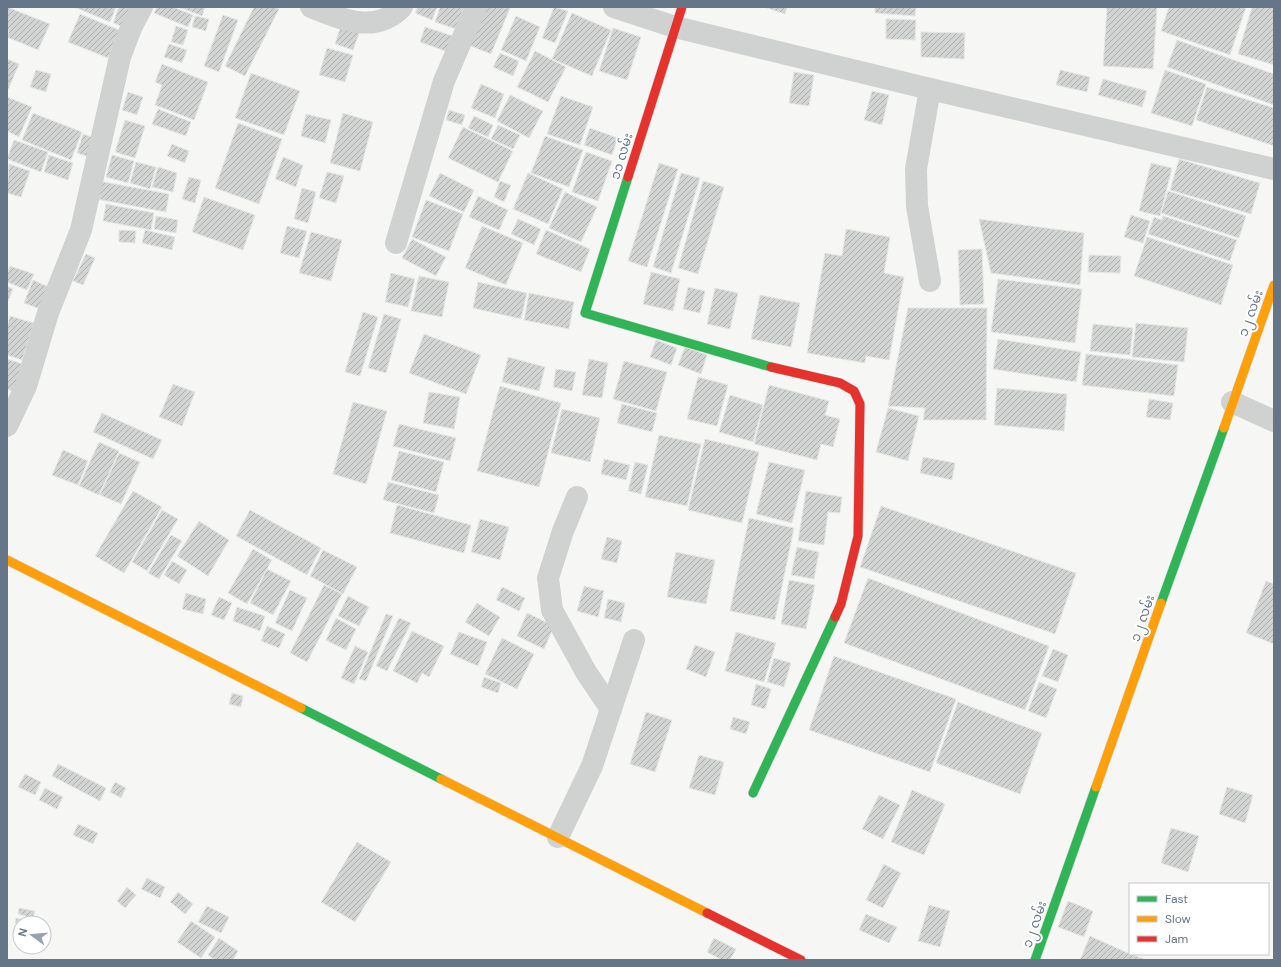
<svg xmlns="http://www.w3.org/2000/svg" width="1281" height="967" font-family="'DM Sans','Noto Sans Myanmar',sans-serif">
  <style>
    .building { fill: url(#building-hatch); stroke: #e6e6e5 }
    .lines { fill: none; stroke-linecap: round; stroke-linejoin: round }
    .fast-casing { stroke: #d1d4d5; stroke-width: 10 }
    .slow-casing { stroke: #d1d4d5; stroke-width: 10 }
    .jam-casing { stroke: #d1d4d5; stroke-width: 10 }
    .street { stroke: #d0d2d2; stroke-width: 22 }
    .fast { stroke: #30b455; stroke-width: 9 }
    .slow { stroke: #ff9f0a; stroke-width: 9 }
    .jam { stroke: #e5322d; stroke-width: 9 }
    .labels { text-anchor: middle; stroke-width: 4; stroke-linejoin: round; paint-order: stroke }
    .street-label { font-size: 13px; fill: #647688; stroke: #fff }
  </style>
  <defs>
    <pattern id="building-hatch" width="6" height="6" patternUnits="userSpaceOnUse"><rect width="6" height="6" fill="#d2d3d3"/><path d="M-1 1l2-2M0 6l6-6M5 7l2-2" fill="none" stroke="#aeb0b1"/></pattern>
  </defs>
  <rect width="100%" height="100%" fill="#f6f7f5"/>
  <g class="building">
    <polygon points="7,7 50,24 38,50 7,37 9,31 7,30"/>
    <polygon points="74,7 116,7 110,22"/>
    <polygon points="119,7 132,7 124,27 113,23"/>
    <polygon points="157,7 173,7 193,15 188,27 154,13"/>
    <polygon points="179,7 205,7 202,16"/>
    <polygon points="254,7 275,7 279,9 245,76 225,66"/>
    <polygon points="418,7 437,7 432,20 415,13"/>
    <polygon points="440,7 464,7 456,29 435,22"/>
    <polygon points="484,7 510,8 491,54 468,45"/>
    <polygon points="554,7 568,11 555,43 542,38"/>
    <polygon points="764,7 787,7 785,14"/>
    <polygon points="875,7 916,7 915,16 875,13"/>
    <polygon points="1107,7 1157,7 1153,69 1103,66"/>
    <polygon points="1169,7 1246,7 1230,55 1161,31"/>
    <polygon points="1252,7 1274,7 1274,65 1238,54"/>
    <polygon points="572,13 611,30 592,76 552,59"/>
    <polygon points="80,14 119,30 108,58 68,42"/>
    <polygon points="223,15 238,20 219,72 204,66"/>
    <polygon points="195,16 209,19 206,31 192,27"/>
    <polygon points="516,16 540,27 526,61 501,50"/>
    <polygon points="886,19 916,20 915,40 886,39"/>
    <polygon points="341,25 360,31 353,50 335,44"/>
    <polygon points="176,26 188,30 183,45 171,42"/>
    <polygon points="425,27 453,36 448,52 420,42"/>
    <polygon points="613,28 641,37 627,80 599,71"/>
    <polygon points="921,32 965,33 964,59 921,57"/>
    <polygon points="1177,40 1274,74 1274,105 1167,67"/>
    <polygon points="169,44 187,50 182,63 164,57"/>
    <polygon points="327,48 353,55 345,82 319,75"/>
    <polygon points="535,51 566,67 548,102 517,87"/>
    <polygon points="500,53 519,61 513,76 493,67"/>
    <polygon points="7,59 19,64 8,90 7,90"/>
    <polygon points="162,64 208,82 194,120 155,105 162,85 155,82"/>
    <polygon points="36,70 51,74 46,92 30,87"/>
    <polygon points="1060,70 1090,77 1087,92 1056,85"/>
    <polygon points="1165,70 1206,84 1192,126 1151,113"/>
    <polygon points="794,72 814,75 809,106 789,103"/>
    <polygon points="251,73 300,91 284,135 235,118"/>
    <polygon points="1103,79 1147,91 1142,107 1098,95"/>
    <polygon points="481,84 504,94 495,118 471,108"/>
    <polygon points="1207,87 1274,108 1274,146 1196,120"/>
    <polygon points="872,91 889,95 882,125 864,120"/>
    <polygon points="128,92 143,97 137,115 122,110"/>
    <polygon points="510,95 543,111 529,138 497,121"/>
    <polygon points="561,96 593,107 580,145 547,134"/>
    <polygon points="7,97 32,107 19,137 7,131"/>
    <polygon points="158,109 191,122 186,136 152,124"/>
    <polygon points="449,110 465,115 462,125 446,120"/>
    <polygon points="33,113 82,132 71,160 22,140"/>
    <polygon points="343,113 373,122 360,171 330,163"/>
    <polygon points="306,114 331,120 325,143 301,136"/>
    <polygon points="474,116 493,125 488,137 468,128"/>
    <polygon points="125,120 145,126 135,158 115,152"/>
    <polygon points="238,123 282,139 259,204 215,188"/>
    <polygon points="498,125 520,135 513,149 491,139"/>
    <polygon points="463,127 513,151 498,182 448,158"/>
    <polygon points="590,128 618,138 612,155 584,145"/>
    <polygon points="83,134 95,138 89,157 77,153"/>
    <polygon points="545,136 583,150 569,187 531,173"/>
    <polygon points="14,140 48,152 41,172 7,159"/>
    <polygon points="172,144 189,151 185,163 167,156"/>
    <polygon points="586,152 612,161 598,201 572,192"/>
    <polygon points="49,155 73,163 68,180 44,172"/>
    <polygon points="112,155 134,161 128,183 106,177"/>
    <polygon points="283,157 303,165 296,187 275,179"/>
    <polygon points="1179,159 1260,183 1251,214 1170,190"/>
    <polygon points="136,162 156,167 150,189 130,183"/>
    <polygon points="659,163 678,169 647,267 628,261"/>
    <polygon points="1151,163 1172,168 1160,216 1139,211"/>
    <polygon points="9,164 30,171 21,197 7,193"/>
    <polygon points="158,167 177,173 173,192 152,187"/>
    <polygon points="327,172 344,176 336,203 319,198"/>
    <polygon points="440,173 474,190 464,212 429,196"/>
    <polygon points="528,173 563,189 548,224 513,209"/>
    <polygon points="681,173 700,178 671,273 653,267"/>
    <polygon points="189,177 201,180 195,203 182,199"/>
    <polygon points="99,181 169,194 166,212 96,199"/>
    <polygon points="500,181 511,185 504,202 494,197"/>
    <polygon points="703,181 724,187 698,274 678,268"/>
    <polygon points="302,188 316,192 308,223 294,219"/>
    <polygon points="1168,191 1246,216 1239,238 1161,213"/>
    <polygon points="565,192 597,207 581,242 549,228"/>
    <polygon points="478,196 508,210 499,230 469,217"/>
    <polygon points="204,197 255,215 243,250 192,232"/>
    <polygon points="426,200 463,214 449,251 412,237"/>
    <polygon points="106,204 154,213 151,230 103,221"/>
    <polygon points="1131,215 1150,221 1143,243 1124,237"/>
    <polygon points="156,216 178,220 176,233 154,229"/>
    <polygon points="1163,216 1237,240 1230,261 1148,234 1154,217 1162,220"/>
    <polygon points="518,219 541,229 534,245 511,234"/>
    <polygon points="979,219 1084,233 1080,285 991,273"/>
    <polygon points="287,226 307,231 299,258 280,253"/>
    <polygon points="482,226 523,243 506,285 465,268"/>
    <polygon points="846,229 890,237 884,273 904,277 889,360 866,356 865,363 807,353 825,253 842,256"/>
    <polygon points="119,230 136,231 135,243 119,242"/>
    <polygon points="145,230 175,237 172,250 142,243"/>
    <polygon points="546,230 590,249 581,272 536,254"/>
    <polygon points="311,232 342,240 331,281 299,273"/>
    <polygon points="1147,237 1233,265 1221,305 1134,276"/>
    <polygon points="412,239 446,257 436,276 402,258"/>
    <polygon points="982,249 984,304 960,305 958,250"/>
    <polygon points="86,254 95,258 83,285 73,281"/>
    <polygon points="1089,255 1121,256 1120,273 1088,272"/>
    <polygon points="10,266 34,274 27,290 7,282 7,274"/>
    <polygon points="651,272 680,279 673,311 643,304"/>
    <polygon points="391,273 415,279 408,307 385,302"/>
    <polygon points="419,276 449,282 442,317 411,311"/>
    <polygon points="998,279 1082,289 1075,343 991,332"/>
    <polygon points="33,280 49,287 40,309 24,303"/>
    <polygon points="478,282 527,293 521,319 473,308"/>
    <polygon points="7,286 13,289 8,301 7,301"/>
    <polygon points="688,287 705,291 700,313 683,309"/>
    <polygon points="715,288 738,293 730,329 707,324"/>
    <polygon points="529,293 574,302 569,329 524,320"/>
    <polygon points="760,295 800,303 791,347 751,339"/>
    <polygon points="908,308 987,308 986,420 923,420 925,408 888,406"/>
    <polygon points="363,312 378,317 360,376 345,372"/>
    <polygon points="384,314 401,319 386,373 368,368"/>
    <polygon points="10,316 34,323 22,360 7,355 7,327"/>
    <polygon points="1136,323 1188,328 1184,362 1132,357"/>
    <polygon points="1093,324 1133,328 1130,355 1090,351"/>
    <polygon points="424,334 481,355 466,394 409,373"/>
    <polygon points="998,339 1081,352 1076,382 993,369"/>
    <polygon points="656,340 677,348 671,365 650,357"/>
    <polygon points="685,347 707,355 701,374 678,365"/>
    <polygon points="1086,354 1178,365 1174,396 1082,385"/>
    <polygon points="508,357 545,367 539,391 502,382"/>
    <polygon points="7,359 23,364 14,392 7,389"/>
    <polygon points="589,359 608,363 602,398 582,395"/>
    <polygon points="624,361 667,372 656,411 613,399"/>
    <polygon points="556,369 576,372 572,391 553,387"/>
    <polygon points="698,377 728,385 717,426 687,419"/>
    <polygon points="173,384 195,392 182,426 159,417"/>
    <polygon points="769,385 829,401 825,415 840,419 833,447 821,444 817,460 754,444"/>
    <polygon points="500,386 561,403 539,487 477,471"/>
    <polygon points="997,388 1067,394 1064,431 994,425"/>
    <polygon points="429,392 460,397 454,429 423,423"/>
    <polygon points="730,395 763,405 753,442 719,432"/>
    <polygon points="1149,399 1173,403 1170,420 1146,417"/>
    <polygon points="353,402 387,411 366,484 333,474"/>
    <polygon points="622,404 657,413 652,432 617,423"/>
    <polygon points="888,408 919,416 908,461 876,452"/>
    <polygon points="562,409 600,418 590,462 551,453"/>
    <polygon points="102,413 162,440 153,459 93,432"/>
    <polygon points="399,424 456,438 450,461 393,446"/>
    <polygon points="659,435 701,444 687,506 645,497"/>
    <polygon points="705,439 759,452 742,523 688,510"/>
    <polygon points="99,442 119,451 99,495 79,486"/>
    <polygon points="63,450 88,461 78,485 52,475"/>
    <polygon points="399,451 444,462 436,492 391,480"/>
    <polygon points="119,453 140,462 121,504 100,495"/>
    <polygon points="923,457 955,463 952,480 920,473"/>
    <polygon points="604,459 630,465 626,480 601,474"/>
    <polygon points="635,462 648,465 641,494 628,491"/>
    <polygon points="769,462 805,470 792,523 756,514"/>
    <polygon points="388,482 439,495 434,513 383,500"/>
    <polygon points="133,491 162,507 124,573 95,556"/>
    <polygon points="806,491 842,497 840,513 828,512 824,545 798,541"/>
    <polygon points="397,505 471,525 464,553 390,533"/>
    <polygon points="881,506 1076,573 1055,634 860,567"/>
    <polygon points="162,510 178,519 147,571 132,562"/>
    <polygon points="250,510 321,548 307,575 236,536"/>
    <polygon points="749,518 794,528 775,620 730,611"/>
    <polygon points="480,519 509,527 500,560 471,552"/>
    <polygon points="199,521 229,540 208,576 177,556"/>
    <polygon points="171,535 182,541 159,579 148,573"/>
    <polygon points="607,537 622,541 617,563 601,559"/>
    <polygon points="797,547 819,552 814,579 791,575"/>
    <polygon points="253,549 272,560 247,604 228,593"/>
    <polygon points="323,550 357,567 343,594 310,576"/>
    <polygon points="676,552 715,560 706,604 667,597"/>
    <polygon points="172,561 187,570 179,584 164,575"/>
    <polygon points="267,569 291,581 273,615 250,603"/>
    <polygon points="868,578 1049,646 1025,710 844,643"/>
    <polygon points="789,580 815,585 806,629 781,624"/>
    <polygon points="1266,581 1274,584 1274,644 1246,633"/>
    <polygon points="324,585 342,594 307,662 290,653"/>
    <polygon points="584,586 604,591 598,617 577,611"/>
    <polygon points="502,587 525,598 519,611 496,600"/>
    <polygon points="290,590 307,598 292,631 275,623"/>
    <polygon points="186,593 206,599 203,614 182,609"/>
    <polygon points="348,596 369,607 359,626 338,616"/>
    <polygon points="219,597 232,603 224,620 211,615"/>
    <polygon points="608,599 625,603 621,622 604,618"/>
    <polygon points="477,603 500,617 489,636 465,622"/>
    <polygon points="237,607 265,616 260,631 233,621"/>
    <polygon points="527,613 554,626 544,649 517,636"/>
    <polygon points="386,614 393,616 366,681 359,679"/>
    <polygon points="336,618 356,629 346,650 326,640"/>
    <polygon points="399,618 411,623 387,671 376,666"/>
    <polygon points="267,626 285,634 279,648 261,641"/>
    <polygon points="412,631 444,646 429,677 422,673 417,683 393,671"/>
    <polygon points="459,632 487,642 478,666 450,654"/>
    <polygon points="736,632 776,643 764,682 725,671"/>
    <polygon points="502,638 534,654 517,689 485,674"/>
    <polygon points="695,645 715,652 706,677 686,669"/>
    <polygon points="355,646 368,652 354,684 341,678"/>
    <polygon points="1053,649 1068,655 1058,682 1042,676"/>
    <polygon points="834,656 956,699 930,772 809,730"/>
    <polygon points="774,658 791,663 784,687 767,682"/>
    <polygon points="484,677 501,683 498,693 481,687"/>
    <polygon points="1039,682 1057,689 1046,718 1028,711"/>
    <polygon points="756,684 771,689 765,709 751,705"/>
    <polygon points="232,693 243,696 241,707 229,704"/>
    <polygon points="958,702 1042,733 1020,794 936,763"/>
    <polygon points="646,712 672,720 655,772 630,764"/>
    <polygon points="733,717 750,722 746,734 730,729"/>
    <polygon points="699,755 724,762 715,795 689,788"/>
    <polygon points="58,764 106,788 100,801 52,776"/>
    <polygon points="25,774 41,782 35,795 18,787"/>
    <polygon points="115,782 126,788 121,798 110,792"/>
    <polygon points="1227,787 1253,795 1245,823 1219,814"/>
    <polygon points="45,788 63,797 57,809 39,800"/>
    <polygon points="912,790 945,804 924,855 891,842"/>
    <polygon points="879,795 900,805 883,839 862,829"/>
    <polygon points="78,824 98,833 93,844 73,835"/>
    <polygon points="1171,828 1199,836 1188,872 1161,863"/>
    <polygon points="357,842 391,862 355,922 321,902"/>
    <polygon points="884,864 901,873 883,908 866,900"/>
    <polygon points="147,878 165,887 160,898 141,889"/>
    <polygon points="127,887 136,895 125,908 117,901"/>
    <polygon points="178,892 193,904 185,914 170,902"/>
    <polygon points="1068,901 1093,911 1084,937 1058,927"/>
    <polygon points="929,905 950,911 940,947 918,941"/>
    <polygon points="207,906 229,917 221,933 198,922"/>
    <polygon points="19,908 35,911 33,918 18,914"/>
    <polygon points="866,914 897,927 889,943 859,930"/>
    <polygon points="16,918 26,920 26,923 15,923"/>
    <polygon points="191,921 215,937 201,958 177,942"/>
    <polygon points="1090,936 1130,954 1147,960 1080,960"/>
    <polygon points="219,938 238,951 233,960 215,960 208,955"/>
    <polygon points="714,938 736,949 730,960 722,960 707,952"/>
  </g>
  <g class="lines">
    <defs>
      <g id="fast">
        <polyline points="628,177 585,313 771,367"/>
        <polyline points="1161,603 1224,428"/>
        <polyline points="301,708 441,779"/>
        <polyline points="753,793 835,617"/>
        <polyline points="1035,960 1096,787"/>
      </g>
      <g id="slow">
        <polyline points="1224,428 1274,285"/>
        <polyline points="7,560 301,708"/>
        <polyline points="441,779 707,913"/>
        <polyline points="1096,787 1161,603"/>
      </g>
      <g id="jam">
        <polyline points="628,177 682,7"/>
        <polyline points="771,367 840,383 854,391 860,404 858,536 841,604 835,617"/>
        <polyline points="707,913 801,960"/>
      </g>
    </defs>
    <use href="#fast" class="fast-casing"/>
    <use href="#slow" class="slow-casing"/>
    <use href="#jam" class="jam-casing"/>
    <g class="street">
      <path d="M311,7C341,19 375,35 402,7"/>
      <polyline points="614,7 675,27 930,89 1274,169"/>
      <polyline points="930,89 916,169 917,206 930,281"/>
      <polyline points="396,243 444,81 476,7"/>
      <polyline points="1232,402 1274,421"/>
      <polyline points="7,426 26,386 48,313 81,230 120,57 131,28 142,7"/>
      <polyline points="577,497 563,531 548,578 552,610 586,672 611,709"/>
      <polyline points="558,837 592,766 634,640"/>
    </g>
    <use href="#fast" class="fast"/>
    <use href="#slow" class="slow"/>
    <use href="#jam" class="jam"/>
  </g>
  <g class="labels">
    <g class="street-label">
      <text transform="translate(621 156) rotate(-73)" y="5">၁၁ လမ်း</text>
      <text transform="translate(1250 313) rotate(-70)" y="5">၁၂ လမ်း</text>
      <text transform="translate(1142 618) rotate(-71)" y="5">၁၂ လမ်း</text>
      <text transform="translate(1034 924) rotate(-71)" y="5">၁၂ လမ်း</text>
    </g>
  </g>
  <rect width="1281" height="967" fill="none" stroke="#647688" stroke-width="16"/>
  <rect x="1129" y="883" width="140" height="72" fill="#ffffff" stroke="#c1c8cf"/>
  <rect x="1137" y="896" width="20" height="6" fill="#30b455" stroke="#c1c8cf"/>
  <text x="1165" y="903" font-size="12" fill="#647688">Fast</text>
  <rect x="1137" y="916" width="20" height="6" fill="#ff9f0a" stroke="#c1c8cf"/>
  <text x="1165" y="923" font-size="12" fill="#647688">Slow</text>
  <rect x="1137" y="936" width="20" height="6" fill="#e5322d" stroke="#c1c8cf"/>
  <text x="1165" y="943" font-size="12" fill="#647688">Jam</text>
  <g transform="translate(32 935) rotate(286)"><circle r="19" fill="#ffffff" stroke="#c1c8cf"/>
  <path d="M0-3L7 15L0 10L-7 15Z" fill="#97a3ae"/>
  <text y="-6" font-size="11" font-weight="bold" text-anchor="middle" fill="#647688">N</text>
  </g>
</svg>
